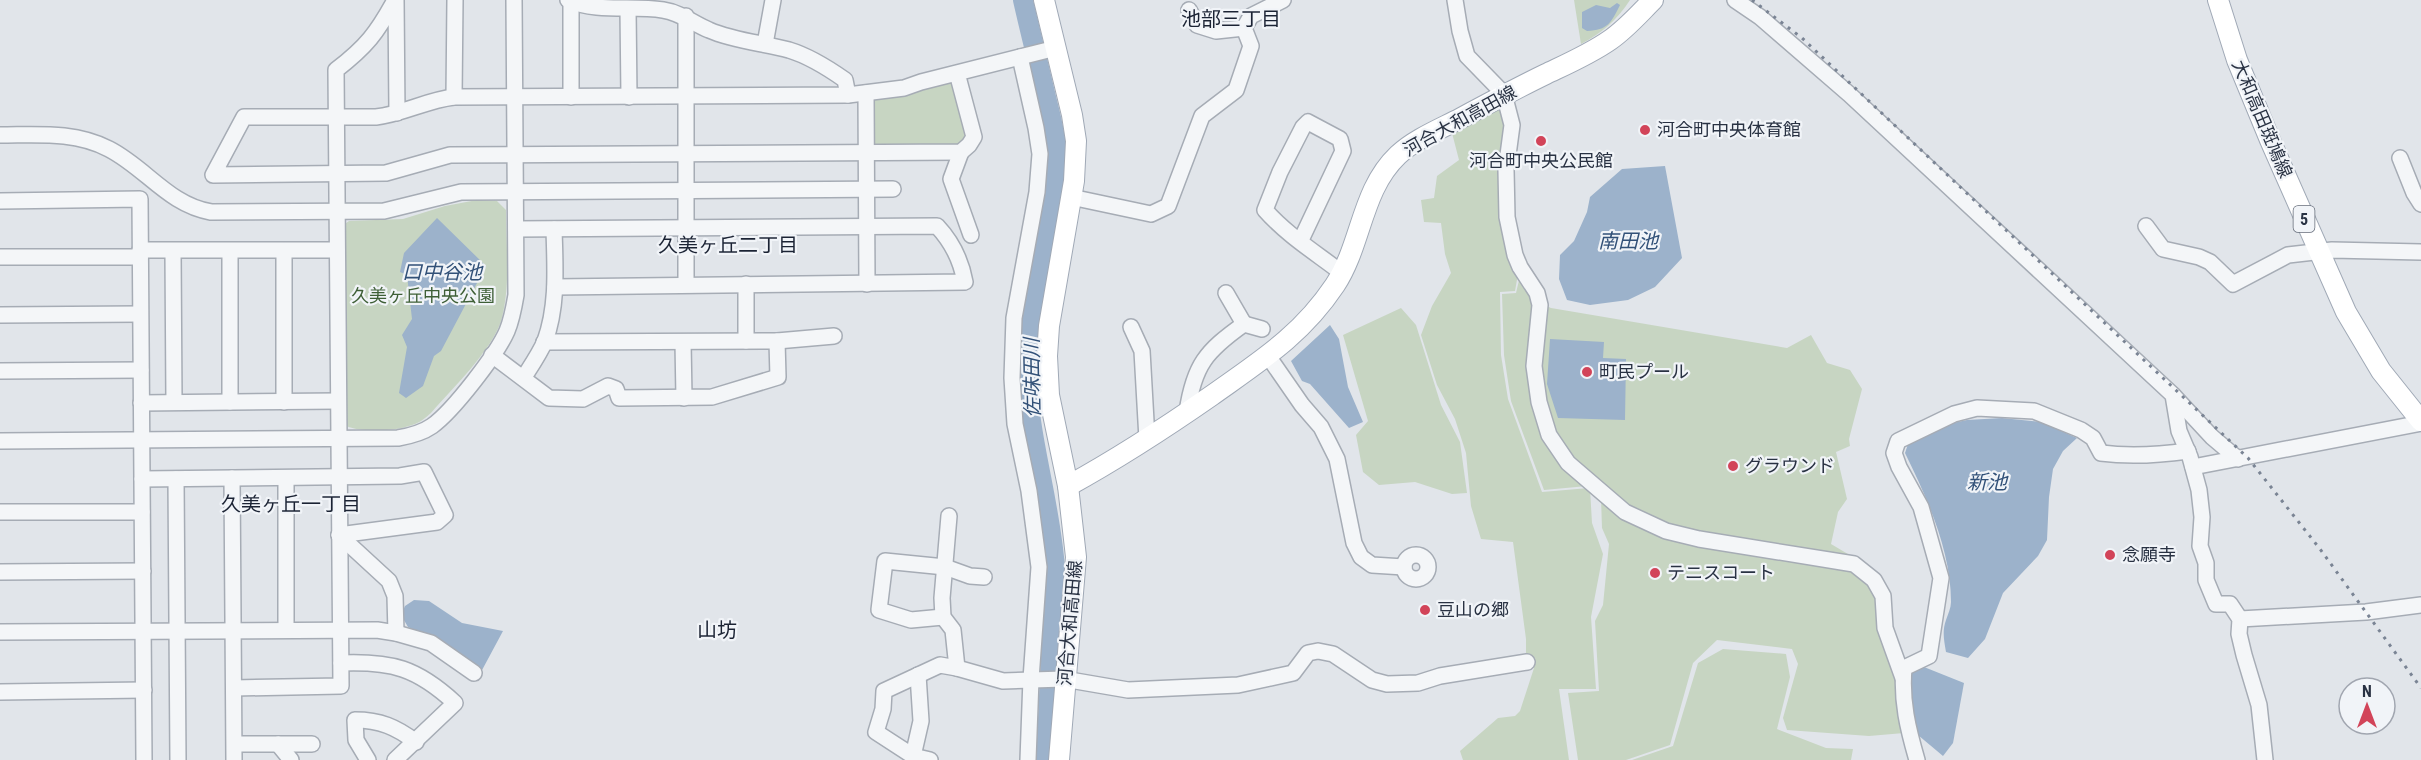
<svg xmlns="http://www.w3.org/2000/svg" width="2421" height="760" font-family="'Roboto Condensed','Noto Sans JP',sans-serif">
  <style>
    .green { fill: #c7d5c2 }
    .water { fill: #9cb2cb }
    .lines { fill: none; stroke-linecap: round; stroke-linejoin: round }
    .river { stroke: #9cb2cb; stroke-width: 20 }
    .minor-casing { stroke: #a6acb5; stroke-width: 18 }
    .major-casing { stroke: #a0a9b6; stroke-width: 22 }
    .minor { stroke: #f4f6f8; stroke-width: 15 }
    .major { stroke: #fff; stroke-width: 20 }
    .rail { stroke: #7a8494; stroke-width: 3; stroke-dasharray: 3 6; stroke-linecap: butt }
    .poi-dot { fill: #d24459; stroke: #f1f4f8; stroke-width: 2 }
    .labels { text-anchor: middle; stroke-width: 4.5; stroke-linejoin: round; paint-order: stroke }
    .shield { fill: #f1f4f8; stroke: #656c79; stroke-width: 1.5 }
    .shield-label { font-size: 16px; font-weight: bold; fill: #293243 }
    .street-label { font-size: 18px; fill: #293243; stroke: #f1f4f8 }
    .poi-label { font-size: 18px; fill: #293243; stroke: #f1f4f8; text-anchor: start }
    .park-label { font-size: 18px; fill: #3e5f36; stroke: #f1f4f8 }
    .neighbourhood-label { font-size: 20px; fill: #1b2334; stroke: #f1f4f8 }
    .water-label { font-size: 20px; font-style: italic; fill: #325178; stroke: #f1f4f8 }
  </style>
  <rect width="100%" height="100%" fill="#e1e5ea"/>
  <g class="green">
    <path d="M1574,0H1630C1617,20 1602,33 1581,44Z"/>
    <polygon points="948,80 954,84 969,133 962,146 876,147 871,143 870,99"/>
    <polygon points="1487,110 1499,110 1507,118 1518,274 1515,291 1500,292 1501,355 1508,399 1542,492 1589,488 1587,486 1544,490 1511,401 1504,355 1502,294 1516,293 1520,276 1536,301 1551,308 1787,348 1811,335 1827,363 1850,370 1862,389 1849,439 1850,446 1836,452 1847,499 1838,512 1831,544 1858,560 1883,579 1889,593 1889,622 1900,656 1906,659 1896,676 1904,733 1869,736 1787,730 1783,718 1798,664 1792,649 1717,640 1693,663 1670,745 1626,760 1578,760 1568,693 1599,691 1595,621 1603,605 1609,544 1602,528 1601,498 1590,489 1592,523 1603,554 1591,617 1596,689 1559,689 1569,760 1463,760 1460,751 1498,718 1515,716 1520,711 1534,668 1526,653 1526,639 1513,542 1481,539 1471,506 1466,453 1455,419 1437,385 1421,335 1432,306 1451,273 1445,254 1441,223 1424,222 1421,200 1434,198 1437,176 1459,160 1451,129"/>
    <path d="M477,200L497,201L506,210C506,246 511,286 501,321C492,350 452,389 431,413C426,417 421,422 415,424C399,431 357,434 343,424L342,226L349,221L403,219L445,206Z"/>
    <polygon points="1401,308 1416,325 1441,405 1460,442 1467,493 1452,494 1415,482 1379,485 1363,472 1356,435 1368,421 1343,335"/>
    <polygon points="1723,649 1786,654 1790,677 1777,729 1826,748 1853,749 1851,760 1632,760 1673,746 1698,663"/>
  </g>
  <g class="water">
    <path d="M1617,3L1620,5C1611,23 1608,30 1587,31L1582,28V12L1596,5L1610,8Z"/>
    <polygon points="1665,166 1682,258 1655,287 1628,300 1590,305 1567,300 1559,279 1560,255 1574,241 1587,212 1590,197 1622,169"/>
    <polygon points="437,218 486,266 441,351 434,356 423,386 406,398 399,393 407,347 402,335 412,319 407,275 400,272 404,253"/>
    <polygon points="1330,325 1339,339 1348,387 1363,422 1349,428 1310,384 1302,381 1291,361"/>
    <polygon points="1550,339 1604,342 1603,358 1626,359 1625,420 1558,418 1547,384"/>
    <path d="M2002,418L2041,422L2077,438L2063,451L2053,469L2049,497L2047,540L2038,556L2003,593L1985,639L1968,658L1946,652C1944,640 1942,631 1946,620C1948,614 1951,608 1951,602C1951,550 1927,498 1905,453L1908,444L1948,424L1967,420Z"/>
    <polygon points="414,600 429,601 462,623 503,631 481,672 449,646 408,627 401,615 405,606"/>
    <polygon points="1924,667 1964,683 1953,743 1943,756 1918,735 1907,684 1912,672"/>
  </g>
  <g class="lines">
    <path class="river" d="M1023,0C1030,31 1038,62 1045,93C1049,111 1056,132 1056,151C1055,228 1024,302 1027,381C1030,444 1051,506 1055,569L1046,760"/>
    <defs>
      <g id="minor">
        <polyline points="396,0 397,113"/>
        <path d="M568,0C598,13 632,5 663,10C682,13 692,23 709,30C734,41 763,43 789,50C809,56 828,68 845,80L848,95"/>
        <polyline points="1455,0 1460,31 1467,56 1504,94 1512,125 1506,170 1507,217 1515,255 1520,267 1537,293 1540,305 1534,366 1539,402 1549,435 1568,463 1625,512 1666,531 1699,539 1854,564 1874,580 1883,596 1885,628 1903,678"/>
        <polyline points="1735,0 1760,17 1849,94 2173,395 2179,431 2190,457 2199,490 2202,517 2200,546 2206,563 2206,580 2216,604 2230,604 2240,619 2239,634 2244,655 2259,705 2265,760"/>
        <polyline points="628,9 629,97"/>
        <polyline points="1189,10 1197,25 1216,31 1244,28"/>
        <polyline points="686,16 686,284"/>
        <polyline points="765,44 773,0"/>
        <polyline points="1020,57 1036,128 1040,154 1037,192 1014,318 1012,378 1015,424 1029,491 1039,567 1031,679 1028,760"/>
        <path d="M957,73L974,137L969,145L961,152L450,155L386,173L213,175L244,117H376C403,114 427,100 454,97L848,95L904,88L921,82L1056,48"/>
        <polyline points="866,93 867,284"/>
        <polyline points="454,97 455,0"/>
        <polyline points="571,97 571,2"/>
        <path d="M0,135C37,135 75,131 109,149C146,168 169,205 211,212L384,211L461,192L893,189"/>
        <polyline points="961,152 951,179 971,235"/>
        <polyline points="2400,158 2414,193 2421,204"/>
        <polyline points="1071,197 1151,214 1168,206 1202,116 1236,90 1251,46 1244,28 1251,16 1283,0"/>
        <polyline points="0,201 140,199 144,760"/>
        <polyline points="2146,226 2163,249 2199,257 2210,262 2233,284 2288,255 2332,250 2421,252"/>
        <path d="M516,229L937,226C953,243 961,260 965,282L555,287"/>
        <path d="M1300,242L1343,151L1340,139L1308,122L1303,127L1280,172L1265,210C1287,235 1316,253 1342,273"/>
        <polyline points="140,250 337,250"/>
        <polyline points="284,251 284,402"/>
        <polyline points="173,252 174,402"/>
        <polyline points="0,257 140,257"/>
        <polyline points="746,284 746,341"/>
        <polyline points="0,315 140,314"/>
        <polyline points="1244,324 1262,329"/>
        <polyline points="1131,327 1142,351 1147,439"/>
        <polyline points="777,341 834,336"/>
        <polyline points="683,342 684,398"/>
        <polyline points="492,355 549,398 583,399 608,386 616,389 619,398 712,397 778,377 777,341 544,342"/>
        <polyline points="1268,356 1302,405 1321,427 1337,459 1354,543 1361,557 1372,565 1404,567"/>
        <polyline points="0,371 141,370"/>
        <path d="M524,377C531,366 540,353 545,341C558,305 555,267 554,229"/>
        <polyline points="2173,395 2212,437 2238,459"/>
        <polyline points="230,402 230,252"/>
        <polyline points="141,403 338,401"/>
        <path d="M1187,412C1194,365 1206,351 1244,324L1226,293"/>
        <path d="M0,441L398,438C410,436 422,433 432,426C453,411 497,354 507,331C512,319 514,307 516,295L514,0"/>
        <polyline points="2193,467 2421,423"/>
        <polyline points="232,478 234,760"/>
        <polyline points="286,478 286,630"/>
        <polyline points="142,479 400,476 424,472 445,515 437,522 339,535"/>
        <polyline points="176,479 178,760"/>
        <polyline points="0,512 142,512"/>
        <polyline points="949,516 942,598 943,617 953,630 957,668 1003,681 1064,679 1128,690 1238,685 1293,673 1308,653 1318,651 1333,654 1372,680 1387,684 1418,683 1440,676 1527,662"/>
        <polyline points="339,535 389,581 395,596 396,633"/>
        <circle cx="1416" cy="567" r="12"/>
        <polyline points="0,572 143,571"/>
        <polyline points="943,617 911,620 879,610 885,561 945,567 970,576 984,577"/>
        <polyline points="2240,619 2366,612 2421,605"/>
        <polyline points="0,632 377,630 396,633 431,643 474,673"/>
        <path d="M341,663C392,661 417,668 455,703L395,760"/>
        <path d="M234,688L341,686L336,70C366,47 377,33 395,0"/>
        <polyline points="0,692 144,690"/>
        <polyline points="235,744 312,744"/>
        <polyline points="278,744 291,760"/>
        <polyline points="913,756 921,721 918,675"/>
        <path d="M368,760L356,740L355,720C380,720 396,727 416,742"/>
        <polyline points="930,760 913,756 876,732 883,709 884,691 940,665 957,668"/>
        <path d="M1917,760C1908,729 1901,701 1904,668L1929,656L1941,578L1921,507L1899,467L1894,453L1898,441L1954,414L1977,408L2034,411L2081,430L2093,438L2101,453C2130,457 2159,455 2188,451"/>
      </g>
      <g id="major">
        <polyline points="1044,0 1072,115 1076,141 1074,181 1049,326 1047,356 1049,395 1068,486 1076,557 1059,760"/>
        <polyline points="2218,0 2237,60 2270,140 2346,312 2381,371 2421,421"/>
        <path d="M1068,486C1117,459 1165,428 1211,396C1260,361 1301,336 1335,285C1362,244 1361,190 1398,155C1415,139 1440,129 1461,118C1489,103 1517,88 1546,74C1567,64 1590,54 1610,40C1626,29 1639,14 1653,0"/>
      </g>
    </defs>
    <use href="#minor" class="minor-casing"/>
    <use href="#major" class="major-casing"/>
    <use href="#minor" class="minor"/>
    <use href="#major" class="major"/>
    <polyline class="rail" points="1752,0 1802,38 2248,458 2320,549 2421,688"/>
  </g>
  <g class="poi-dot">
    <circle cx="1645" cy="130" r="6"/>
    <circle cx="1541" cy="141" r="6"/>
    <circle cx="1587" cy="372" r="6"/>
    <circle cx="1733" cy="466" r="6"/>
    <circle cx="2110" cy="555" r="6"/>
    <circle cx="1655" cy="573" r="6"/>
    <circle cx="1425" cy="610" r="6"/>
  </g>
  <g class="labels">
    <rect class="shield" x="2293.5" y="206" width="21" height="26" rx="4.5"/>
    <g class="shield-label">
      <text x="2304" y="225">5</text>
    </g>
    <g class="street-label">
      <text transform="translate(2262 119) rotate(67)" y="6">大和高田斑鳩線</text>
      <text transform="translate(1460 121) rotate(-29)" y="6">河合大和高田線</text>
      <text transform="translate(1070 623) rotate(-85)" y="6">河合大和高田線</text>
    </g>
    <g class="poi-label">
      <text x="1657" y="136">河合町中央体育館</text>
      <text x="1541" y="167" text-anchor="middle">河合町中央公民館</text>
      <text x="1599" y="378">町民プール</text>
      <text x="1745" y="472">グラウンド</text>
      <text x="2122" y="561">念願寺</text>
      <text x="1667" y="579">テニスコート</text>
      <text x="1437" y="616">豆山の郷</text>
    </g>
    <g class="park-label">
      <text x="423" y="302">久美ヶ丘中央公園</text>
    </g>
    <g class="neighbourhood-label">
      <text x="1231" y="26">池部三丁目</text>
      <text x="728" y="252">久美ヶ丘二丁目</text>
      <text x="291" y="511">久美ヶ丘一丁目</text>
      <text x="717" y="637">山坊</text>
    </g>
    <g class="water-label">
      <text x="1628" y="248">南田池</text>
      <text x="442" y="279">口中谷池</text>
      <text transform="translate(1032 378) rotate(-91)" y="7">佐味田川</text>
      <text x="1987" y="489">新池</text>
    </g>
  </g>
  <g transform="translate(2367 706)"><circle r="28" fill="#f1f4f8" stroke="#a1a6b0" stroke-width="1.5"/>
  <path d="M0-4.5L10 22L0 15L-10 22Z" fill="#d24459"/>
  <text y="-9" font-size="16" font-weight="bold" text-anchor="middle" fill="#293243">N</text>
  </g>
</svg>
